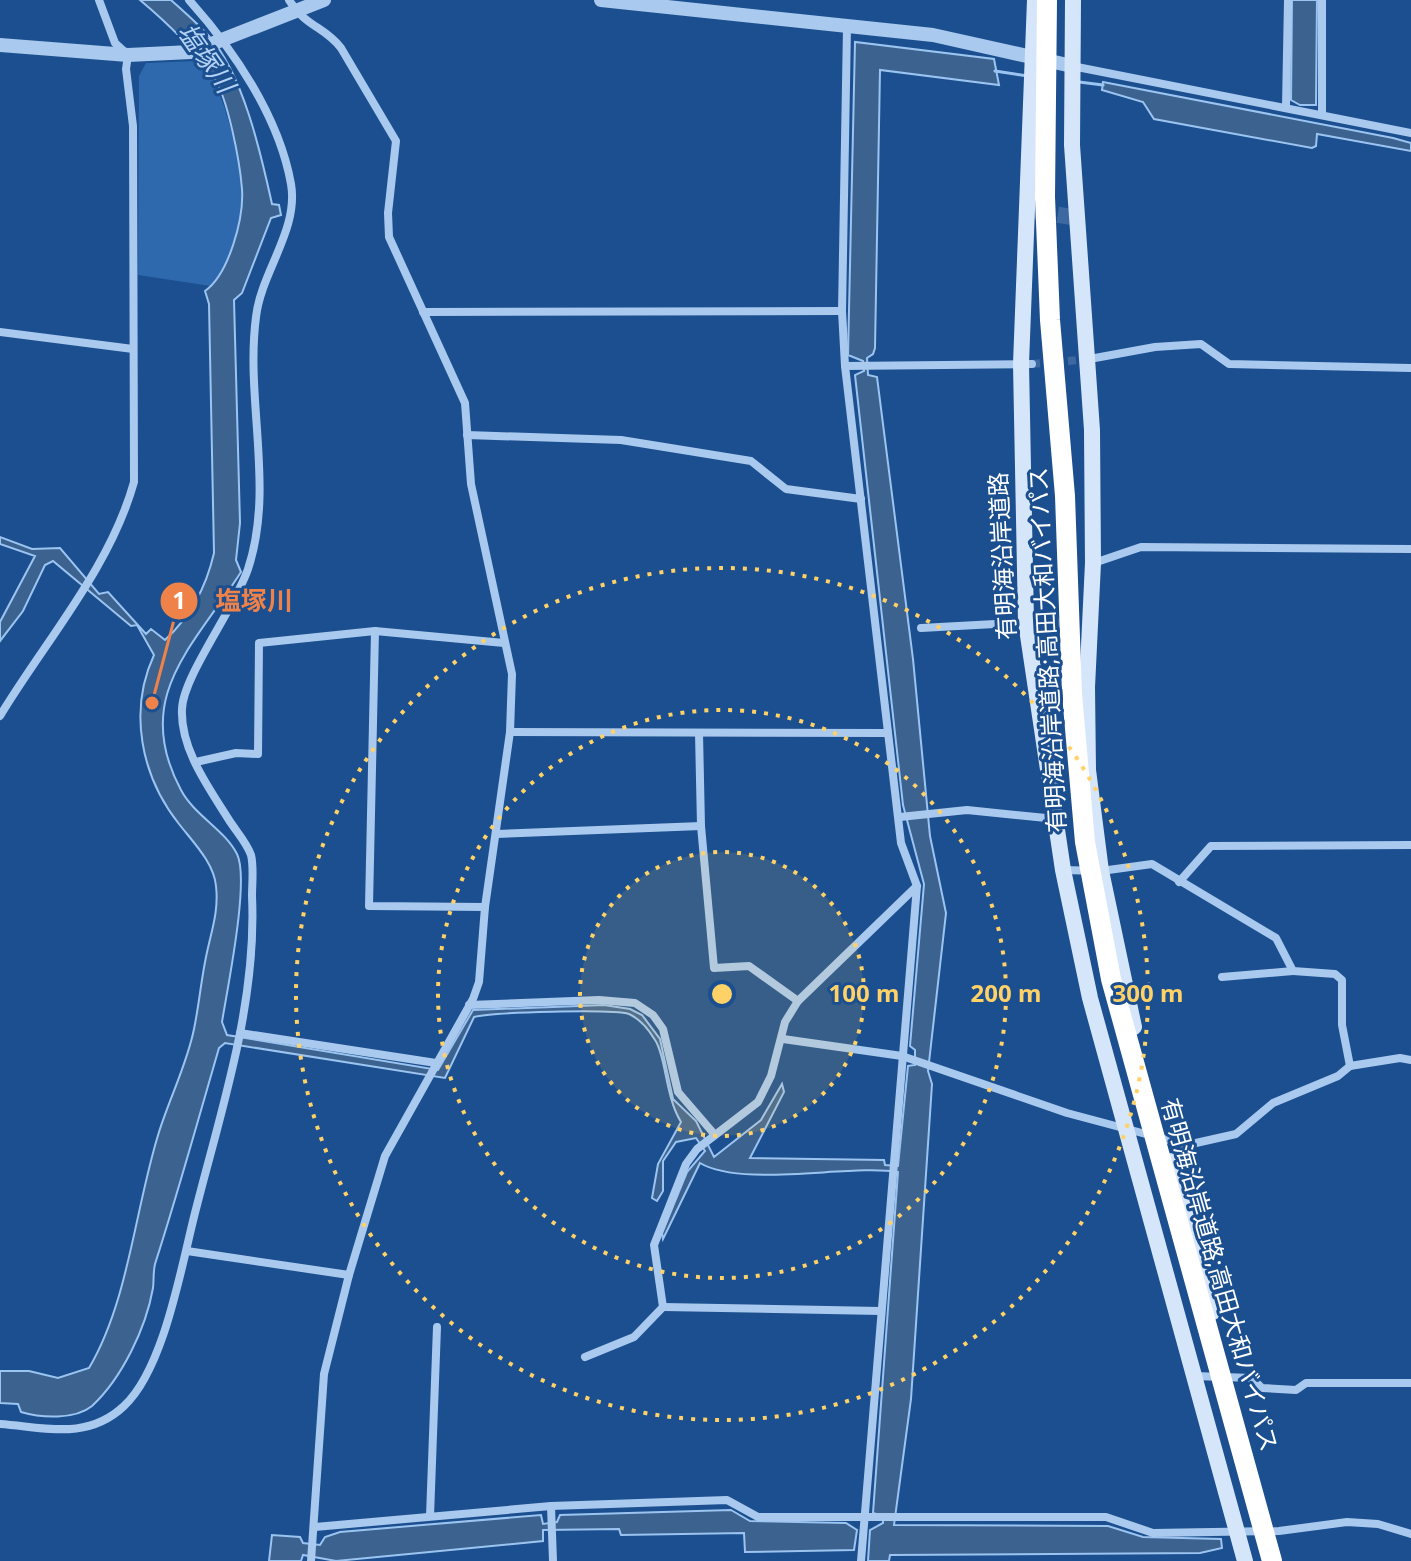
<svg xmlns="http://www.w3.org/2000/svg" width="1411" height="1561" font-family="'Noto Sans','Noto Sans JP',sans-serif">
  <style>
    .green { fill: #2e69ad }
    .water { fill: #3c6290; stroke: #9cc4f0; stroke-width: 2 }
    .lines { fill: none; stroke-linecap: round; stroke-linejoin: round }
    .stream { stroke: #9cc4f0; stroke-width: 3 }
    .minor-tunnel { stroke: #3d69a0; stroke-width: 8; stroke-dasharray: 8 4; stroke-linecap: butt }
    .secondary-tunnel { stroke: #3d69a0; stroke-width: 16; stroke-dasharray: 16 8; stroke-linecap: butt }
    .minor { stroke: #a9c9ee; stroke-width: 8 }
    .tertiary { stroke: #a9c9ee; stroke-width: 14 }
    .secondary { stroke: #d6e6fa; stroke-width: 16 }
    .motorway { stroke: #fff; stroke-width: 20 }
    .motorway-bridge { stroke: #fff; stroke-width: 20 }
    .ring { fill: none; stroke: #ffd166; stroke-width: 4; stroke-dasharray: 4 8 }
    .labels { text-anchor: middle; stroke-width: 6; stroke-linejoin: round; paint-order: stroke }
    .street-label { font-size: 24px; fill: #fff; stroke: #1b4f8f }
    .water-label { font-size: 26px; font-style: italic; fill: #b5d3f5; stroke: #1b4f8f }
    .centre { fill: #ffd166; stroke: #1b4f8f; stroke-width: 4 }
    .ring-label { font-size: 24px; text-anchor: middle; font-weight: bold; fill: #ffd166; stroke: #1b4f8f; stroke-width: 6; stroke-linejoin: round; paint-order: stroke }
    .leader { fill: none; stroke: #ee8249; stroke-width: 3 }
    .callout-dot { fill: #ee8249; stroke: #1b4f8f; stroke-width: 3 }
    .mark-label { font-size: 24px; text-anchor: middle; font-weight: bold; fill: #fff }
    .callout-label { font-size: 26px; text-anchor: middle; font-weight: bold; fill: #ee8249; stroke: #1b4f8f; stroke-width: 6; stroke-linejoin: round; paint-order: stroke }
  </style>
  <rect width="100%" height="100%" fill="#1b4f8f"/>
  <polygon class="green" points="197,61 213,79 224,106 252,201 217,287 138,275 139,76 146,63"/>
  <g class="water">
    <path d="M140,0H171C183,11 196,22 208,35C243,73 261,154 272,204L279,205L281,215L271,218L242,293L234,300L240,523L236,560L241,572C194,646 131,697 181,790C194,815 225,830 237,854C250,880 227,990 222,1022L227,1035L438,1070L473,1010L604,1005L630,1009L642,1015L660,1039L673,1099L696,1121L714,1157L761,1120L782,1084L784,1092L750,1158L884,1160L885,1165L898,1166L908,1066L915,1065V1050L910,1046L924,884L903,805L855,375L864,371L863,361L848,355L855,42L994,59L999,85L880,70L875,348L873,354L867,358L868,375L877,377L913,659L930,836L946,913L928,1071L932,1084L911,1399L894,1525L1108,1526L1143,1537L1221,1539L1222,1548L1200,1553L890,1555L889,1561H868L870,1530L883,1523V1516L873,1513L898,1172C851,1164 742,1188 700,1163L663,1239L662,1233L687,1172L705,1151L696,1138L676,1142L663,1161V1191L657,1201L652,1198L658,1164L681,1122C665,1096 666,1056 655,1040C649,1030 640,1019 629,1014C613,1009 491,1012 474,1017L445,1078L225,1043L219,1048C198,1120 178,1193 155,1264C153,1272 154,1280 153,1288C146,1328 122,1378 92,1406C75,1420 41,1418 21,1412L18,1404L0,1403V1371H29L58,1378L89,1368C129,1300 135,1208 159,1132C170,1097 187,1064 194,1029C199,1005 201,981 206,957C211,932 219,912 216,886C214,863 193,842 179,824C141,776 128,711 154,655L137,625L131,626L53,561L45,565L23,611L0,641V622L35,556L0,544V537L32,549L60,548L99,594L108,592L146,634L151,629L165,640C191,616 206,588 214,553L209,304L205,291C229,274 244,218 242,189C240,163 228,97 213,76C194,49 165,21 140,0Z"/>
    <polygon points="1292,0 1317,0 1316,105 1300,105 1291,100"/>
    <polygon points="1103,82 1393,138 1411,143 1411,151 1317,134 1316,146 1312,148 1154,119 1143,102 1102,90"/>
    <polygon points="731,1510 750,1521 846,1523 857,1530 854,1550 745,1552 744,1533 621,1535 619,1529 543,1530 543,1541 336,1561 303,1555 301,1561 269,1561 272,1535 300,1537 303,1543 320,1545 325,1537 340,1532 541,1515 543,1524 557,1522 560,1515"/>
  </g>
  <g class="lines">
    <g class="stream">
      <polyline points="995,71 1028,76"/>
      <polyline points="1079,82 1103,85"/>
    </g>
    <g class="minor-tunnel">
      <polyline points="1032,364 1079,360"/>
      <polyline points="1034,622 1080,623"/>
    </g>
    <polyline class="secondary-tunnel" points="1034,211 1072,217"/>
    <g class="minor">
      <path d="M289,0C307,28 324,26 341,48L396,141L388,213L389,237L465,403L471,484L512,674L510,732L485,907L479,982L473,999L385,1156L349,1275L324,1374L311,1561"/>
      <polyline points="847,27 842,311 845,366 901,843 917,886 861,1561"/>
      <polyline points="1072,66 1411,133"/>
      <polyline points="1286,106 1288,0"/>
      <polyline points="1322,114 1322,0"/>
      <polyline points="423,312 842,311"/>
      <polyline points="0,332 133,349"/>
      <polyline points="1084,360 1155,347 1201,344 1229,364 1411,368"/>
      <polyline points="845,366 1032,364"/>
      <polyline points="467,435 621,440 751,461 786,489 861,499"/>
      <polyline points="1094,563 1141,547 1411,549"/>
      <polyline points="921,628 1034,622"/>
      <polyline points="375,631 369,906 485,907"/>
      <path d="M0,716C46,640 110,568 134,482L133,126L126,69L128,55L115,43L99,0"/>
      <polyline points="510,732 888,733"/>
      <polyline points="699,733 701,826 714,968 749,966 798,1001"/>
      <polyline points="196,762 236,753 258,754 259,643 375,631 504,643"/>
      <polyline points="900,817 967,810 1056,819"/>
      <polyline points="496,834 701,826"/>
      <polyline points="1063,870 1101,871 1152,864 1276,938 1293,971 1335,974 1342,980 1342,1025 1350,1066"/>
      <polyline points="1179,882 1211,846 1411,845"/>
      <polyline points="1222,977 1293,971"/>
      <polyline points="469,1005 599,1000 635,1003 653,1015 663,1029 678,1092 715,1135"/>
      <polyline points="240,1033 436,1063"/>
      <polyline points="783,1039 902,1056 1067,1113 1187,1145 1236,1134 1273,1103 1338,1076 1350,1066 1400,1058 1411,1060"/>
      <polyline points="187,1251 349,1275"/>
      <polyline points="663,1307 880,1311"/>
      <polyline points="585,1357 634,1337 663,1307 654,1245 686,1164 697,1149 758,1102 771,1076 785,1022 798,1001 917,886"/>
      <polyline points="1194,1376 1252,1378 1262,1388 1296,1390 1306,1383 1411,1383"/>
      <path d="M0,1424C44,1427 87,1441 124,1406C165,1368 182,1262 196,1209C222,1107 257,1003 252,896C252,883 254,867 251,855C247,843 236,831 229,820C209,788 180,749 182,709C183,676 235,608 248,569C275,488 245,400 256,317C261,272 299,230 291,184C279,117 234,50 189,0"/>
      <polyline points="551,1506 553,1561"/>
      <polyline points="430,1516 437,1327"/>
      <polyline points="315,1527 551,1506 727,1500 758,1517 1106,1517 1153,1533 1279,1531 1347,1522 1378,1524 1411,1534"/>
    </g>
    <g class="tertiary">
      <polyline points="601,0 933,35 1072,66"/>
      <polyline points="0,45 128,55 191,52 324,0"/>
    </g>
    <g class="secondary">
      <polyline points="1035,0 1021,364 1026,622 1063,870 1090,998 1245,1561"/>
      <polyline points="1073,0 1072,145 1092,430 1093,563 1087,687 1088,770 1101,871 1134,1027"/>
      <polyline points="1172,1161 1213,1312"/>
    </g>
    <polyline class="motorway" points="1045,197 1050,320 1065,496 1072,694"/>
    <g class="motorway-bridge">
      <polyline points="1045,197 1047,0"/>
      <polyline points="1072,694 1085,842 1111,979 1272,1561"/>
    </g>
  </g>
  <circle cx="722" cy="994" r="142" fill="#ffd166" fill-opacity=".12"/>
  <g class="ring">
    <circle cx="722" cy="994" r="142"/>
    <circle cx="722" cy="994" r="284"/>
    <circle cx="722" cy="994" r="426"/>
  </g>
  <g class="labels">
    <g class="street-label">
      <text transform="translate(1003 556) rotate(-93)" y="8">有明海沿岸道路</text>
      <text transform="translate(1048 650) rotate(-93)" y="8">有明海沿岸道路;高田大和バイパス</text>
      <text transform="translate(1219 1275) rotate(74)" y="8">有明海沿岸道路;高田大和バイパス</text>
    </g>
    <g class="water-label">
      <text transform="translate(206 58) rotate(55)" y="9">塩塚川</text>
    </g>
  </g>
  <circle cx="722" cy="994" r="12" class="centre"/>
  <g class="ring-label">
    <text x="864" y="1002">100 m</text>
    <text x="1006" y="1002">200 m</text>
    <text x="1148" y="1002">300 m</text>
  </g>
  <path class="leader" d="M152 703L179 601"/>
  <g class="callout-dot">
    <circle cx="152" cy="703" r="8"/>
    <circle cx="179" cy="601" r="20"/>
  </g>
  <g class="mark-label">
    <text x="179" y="609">1</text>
  </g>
  <g class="callout-label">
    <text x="254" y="610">塩塚川</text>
  </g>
</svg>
